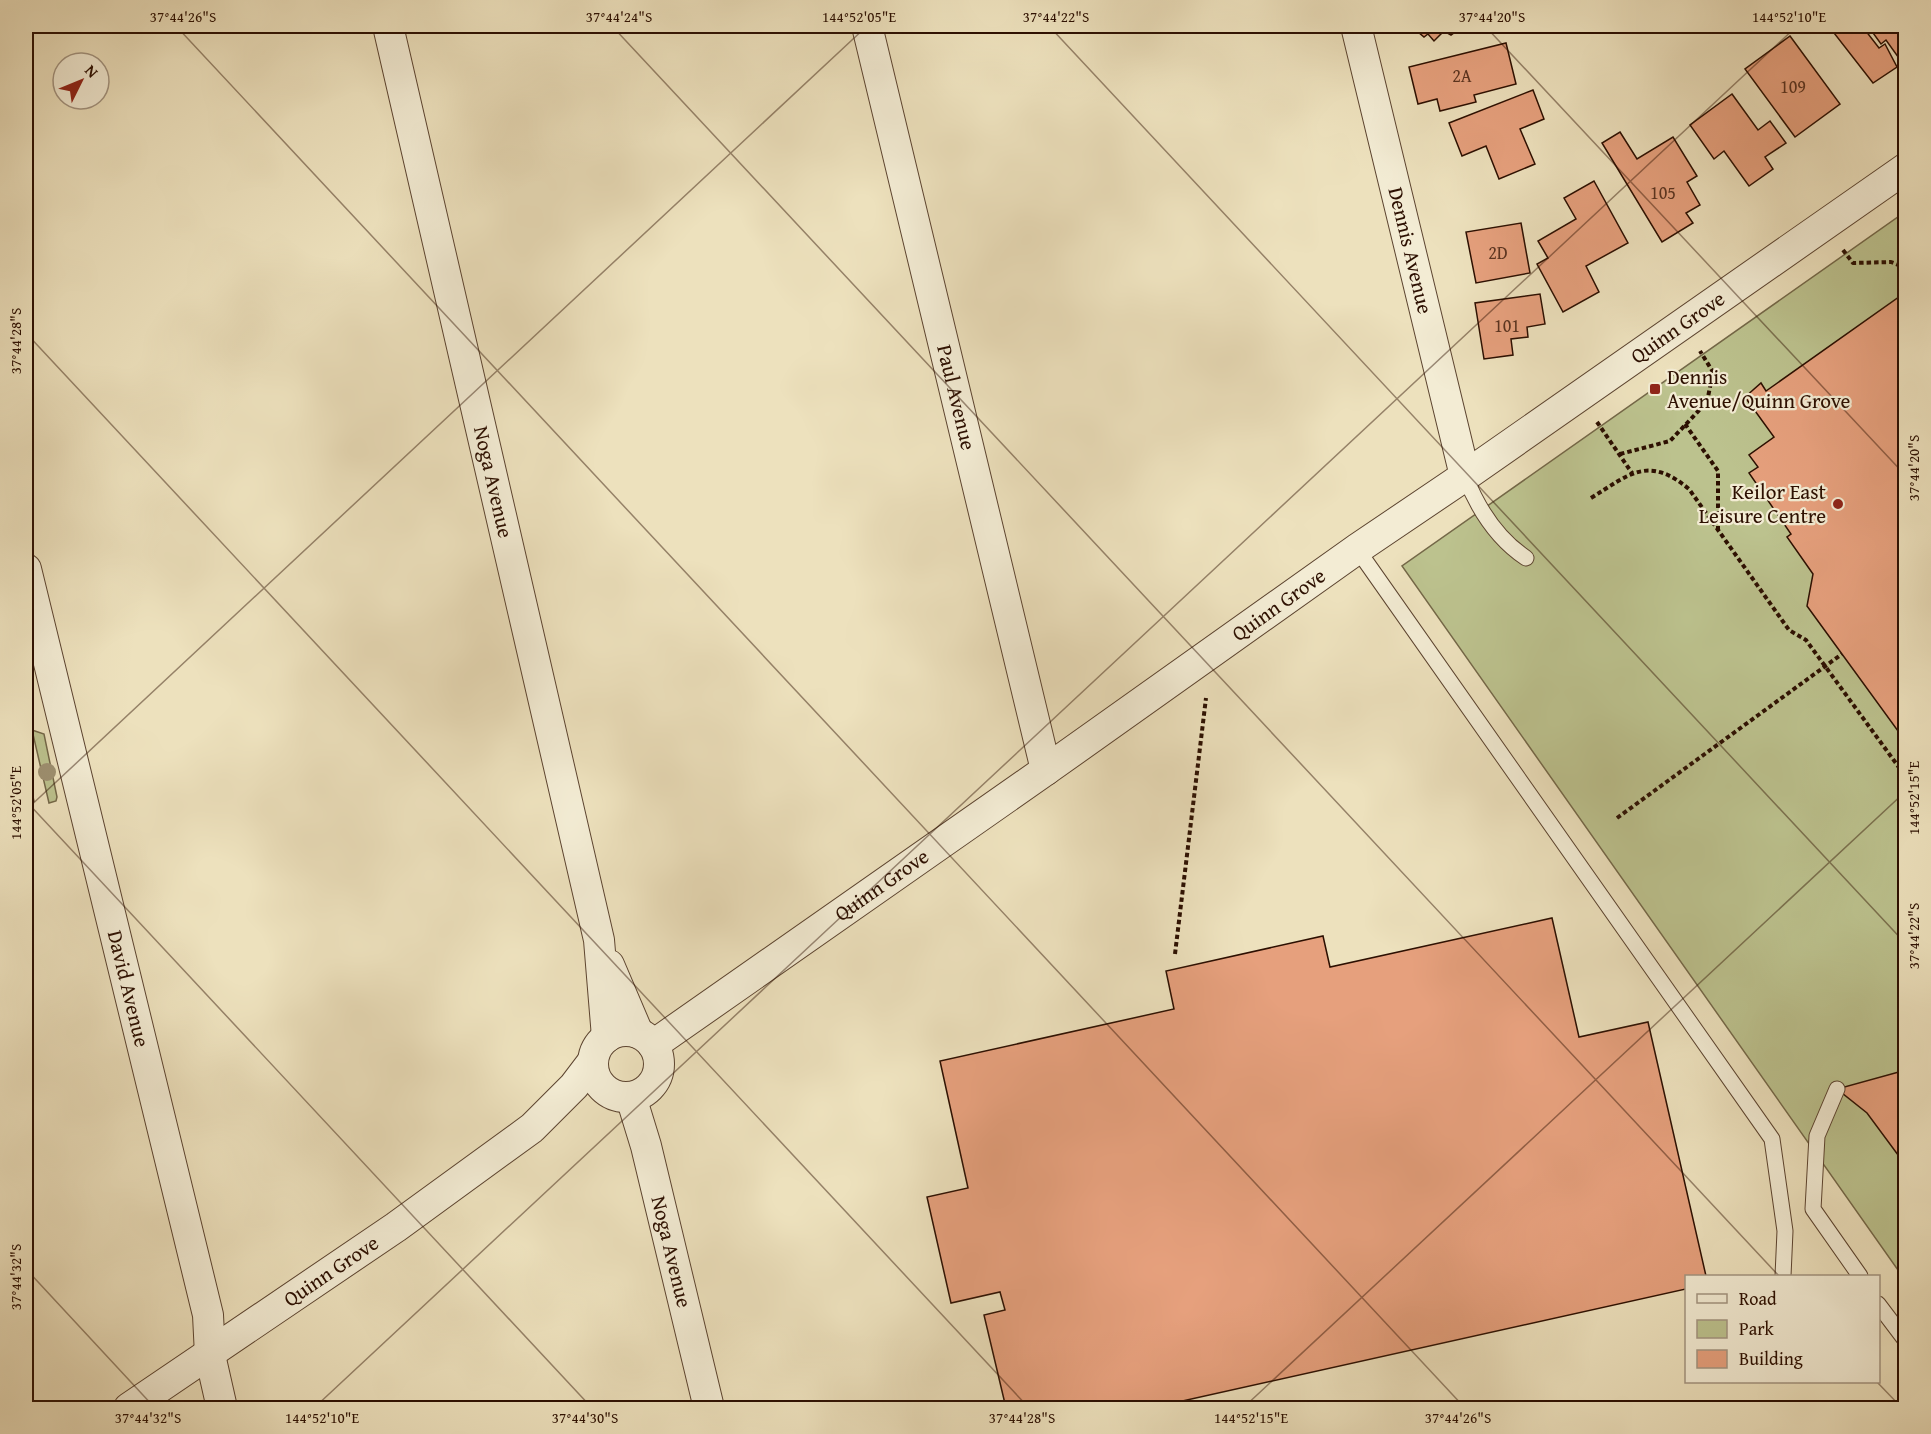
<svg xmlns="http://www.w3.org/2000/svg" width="1931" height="1434" font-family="'Gentium Book Plus',serif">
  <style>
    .green { fill: #bcc28e; stroke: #746848; stroke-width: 1.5 }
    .building { fill: #e6a07d; stroke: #2c0f01; stroke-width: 1.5 }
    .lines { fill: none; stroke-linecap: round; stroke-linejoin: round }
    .lane-casing { stroke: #5c4430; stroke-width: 17 }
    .street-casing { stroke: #5c4430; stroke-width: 32 }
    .path { stroke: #2c0f01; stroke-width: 4; stroke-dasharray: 4.5 3; stroke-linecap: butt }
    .lane { stroke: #f3ecd4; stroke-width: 15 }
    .street { stroke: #f3ecd4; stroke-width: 30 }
    .tree { fill: #9e9071 }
    .ticks { fill: none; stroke: #2c0f01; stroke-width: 1.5; stroke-opacity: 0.45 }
    .poi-dot { fill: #8f2418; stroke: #f3ecd4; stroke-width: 2 }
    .labels { text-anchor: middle; stroke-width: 4.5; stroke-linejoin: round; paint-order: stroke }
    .number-label { font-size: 18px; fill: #5a3320 }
    .street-label { font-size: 21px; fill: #2c0f01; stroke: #f3ecd4 }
    .poi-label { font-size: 21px; fill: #2c0f01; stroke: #f3ecd4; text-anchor: start }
    .neatline { fill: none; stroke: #2c0f01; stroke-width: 2 }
    .ticks-label { font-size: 15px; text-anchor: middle; fill: #2c0f01 }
  </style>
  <rect width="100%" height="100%" fill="#ede1bd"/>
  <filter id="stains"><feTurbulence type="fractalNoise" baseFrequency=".00333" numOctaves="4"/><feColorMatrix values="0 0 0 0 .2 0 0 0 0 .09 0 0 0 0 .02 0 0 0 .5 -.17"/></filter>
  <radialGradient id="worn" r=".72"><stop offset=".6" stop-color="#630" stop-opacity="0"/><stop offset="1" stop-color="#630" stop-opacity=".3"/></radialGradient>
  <g class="green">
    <polygon points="1905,212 1905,1280 1402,566"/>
    <polygon points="32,730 44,734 57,797 56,801 49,803"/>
    <polygon points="26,769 34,801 26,804"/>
  </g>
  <g class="building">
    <polygon points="1411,26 1463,26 1451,35 1444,31 1434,41 1428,34 1424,37"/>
    <polygon points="1844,26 1862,26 1879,48 1885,44 1897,67 1873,83 1834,33"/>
    <polygon points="1868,26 1904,26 1906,57 1901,61 1886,40 1881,44"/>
    <polygon points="1790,36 1840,104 1795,137 1745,69"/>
    <polygon points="1506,43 1516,84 1474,95 1476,102 1440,111 1437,99 1418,104 1409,67"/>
    <polygon points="1533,90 1544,119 1520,129 1535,164 1499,179 1486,146 1462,156 1449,123"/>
    <polygon points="1732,94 1758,130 1770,121 1786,143 1765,157 1773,169 1749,186 1724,151 1714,159 1690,125"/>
    <polygon points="1620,132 1637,159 1673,137 1697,176 1687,182 1700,205 1686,213 1693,223 1662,242 1602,143"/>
    <polygon points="1594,181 1628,243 1586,266 1599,292 1563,312 1537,264 1548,258 1538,241 1576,219 1564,198"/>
    <polygon points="1521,223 1530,273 1476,283 1466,232"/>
    <polygon points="1906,292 1906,742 1807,606 1813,574 1787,537 1791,534 1749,473 1758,467 1749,455 1774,437 1745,397 1761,383 1766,391"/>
    <polygon points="1540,294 1545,324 1527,327 1528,337 1511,339 1513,355 1484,359 1475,303"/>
    <polygon points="1552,918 1579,1037 1648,1022 1706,1276 1686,1276 1686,1289 1151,1408 1006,1408 984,1315 1005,1310 1000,1292 951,1303 927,1197 968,1188 940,1061 1174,1009 1166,971 1323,936 1330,967"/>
    <polygon points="1906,1070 1906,1156 1901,1159 1867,1113 1837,1089"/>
  </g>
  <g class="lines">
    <defs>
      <g id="lane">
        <path d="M1465,476C1478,509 1496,538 1526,558"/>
        <polyline points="1357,549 1772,1139 1785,1231 1783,1276"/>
        <polyline points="1837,1089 1817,1136 1813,1209 1860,1276"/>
        <polyline points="1878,1304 1906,1341"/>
      </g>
      <g id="street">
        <path id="s1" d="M388,26L599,940L607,1037"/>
        <path id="s2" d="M867,26L1046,770"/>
        <path id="s3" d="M1356,26L1465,476"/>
        <path id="s4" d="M26,569L208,1315L210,1355L222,1408"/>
        <polyline points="609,965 638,1033"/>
        <circle cx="626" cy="1064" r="33"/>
        <path id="s5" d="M653,1045L1046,770L1357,549L1465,476L1906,168"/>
        <path id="s6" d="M631,1097L646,1146L709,1408"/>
        <path id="s7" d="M129,1408L396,1227L532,1128L574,1086L593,1061"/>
      </g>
    </defs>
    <use href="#lane" class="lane-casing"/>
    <use href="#street" class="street-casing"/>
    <g class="path">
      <polyline points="1843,250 1853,263 1891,262 1906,268"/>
      <polyline points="1597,422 1632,473"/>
      <polyline points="1685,424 1718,471 1718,531"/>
      <polyline points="1620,454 1670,441 1707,402 1713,372 1700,351"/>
      <path d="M1591,498C1630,474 1648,455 1689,489L1789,630L1806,640L1906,777"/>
      <polyline points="1617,818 1842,654"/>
      <polyline points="1175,954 1206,698"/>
    </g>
    <use href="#lane" class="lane"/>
    <use href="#street" class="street"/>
  </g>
  <circle class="tree" cx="47" cy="772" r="9"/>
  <path class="ticks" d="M176,26L1465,1408M612,26L1779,1276M1049,26L1906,944M1485,26L1906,476M26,333L1029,1408M26,801L592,1408M26,810L867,26M26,1269L155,1408M1877,1382L1902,1408M314,1408L1797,26M1243,1408L1906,791"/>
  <g class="poi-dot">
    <rect x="1649" y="383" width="12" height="12" rx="3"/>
    <circle cx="1838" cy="504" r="6"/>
  </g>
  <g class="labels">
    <g class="number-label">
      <text x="1462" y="82">2A</text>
      <text x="1793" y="93">109</text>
      <text x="1663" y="199">105</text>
      <text x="1498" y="259">2D</text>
      <text x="1507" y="332">101</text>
    </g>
    <g class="street-label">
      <text dy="7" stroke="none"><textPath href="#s3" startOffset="231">Dennis Avenue</textPath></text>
      <text dy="7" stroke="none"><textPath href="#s5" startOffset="1251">Quinn Grove</textPath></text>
      <text dy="7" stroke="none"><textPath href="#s2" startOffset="382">Paul Avenue</textPath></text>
      <text dy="7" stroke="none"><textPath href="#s1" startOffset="468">Noga Avenue</textPath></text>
      <text dy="7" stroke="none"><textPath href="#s5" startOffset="765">Quinn Grove</textPath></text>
      <text dy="7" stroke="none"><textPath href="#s5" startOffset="279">Quinn Grove</textPath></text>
      <text dy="7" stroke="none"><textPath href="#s4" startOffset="432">David Avenue</textPath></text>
      <text dy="7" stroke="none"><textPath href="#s6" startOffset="160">Noga Avenue</textPath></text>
      <text dy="7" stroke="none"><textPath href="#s7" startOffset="244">Quinn Grove</textPath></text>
    </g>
    <g class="poi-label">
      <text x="1667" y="384">Dennis<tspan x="1667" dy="24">Avenue/Quinn Grove</tspan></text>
      <text x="1826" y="499" text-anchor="end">Keilor East<tspan x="1826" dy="24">Leisure Centre</tspan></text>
    </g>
  </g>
  <rect width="1931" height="1434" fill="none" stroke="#ede1bd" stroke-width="66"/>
  <rect x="1685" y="1275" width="195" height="108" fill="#f3ecd4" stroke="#a39480" stroke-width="1.5"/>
  <rect x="1697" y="1294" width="30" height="9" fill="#f3ecd4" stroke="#a39480" stroke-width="1.5"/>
  <text x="1739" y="1305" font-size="18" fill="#2c0f01">Road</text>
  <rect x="1697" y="1320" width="30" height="18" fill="#bcc28e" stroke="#a39480" stroke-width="1.5"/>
  <text x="1739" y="1335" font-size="18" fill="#2c0f01">Park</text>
  <rect x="1697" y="1350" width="30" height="18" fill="#e6a07d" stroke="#a39480" stroke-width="1.5"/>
  <text x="1739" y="1365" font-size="18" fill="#2c0f01">Building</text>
  <g transform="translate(81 81) rotate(47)"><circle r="28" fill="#f3ecd4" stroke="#a39480" stroke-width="1.5"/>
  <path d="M0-4.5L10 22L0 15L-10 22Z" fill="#8f2418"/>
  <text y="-9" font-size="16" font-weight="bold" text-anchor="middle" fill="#2c0f01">N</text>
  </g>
  <rect x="33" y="33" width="1865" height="1368" class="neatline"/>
  <g class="ticks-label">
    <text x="183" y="22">37°44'26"S</text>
    <text x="619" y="22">37°44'24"S</text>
    <text x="859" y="22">144°52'05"E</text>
    <text x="1056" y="22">37°44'22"S</text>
    <text x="1492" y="22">37°44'20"S</text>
    <text x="1789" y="22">144°52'10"E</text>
    <text transform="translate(16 341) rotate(-90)" y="5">37°44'28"S</text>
    <text transform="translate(1914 468) rotate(-90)" y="5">37°44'20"S</text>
    <text transform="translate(1914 798) rotate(-90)" y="5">144°52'15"E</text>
    <text transform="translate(16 803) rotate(-90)" y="5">144°52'05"E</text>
    <text transform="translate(1914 936) rotate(-90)" y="5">37°44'22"S</text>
    <text transform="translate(16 1277) rotate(-90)" y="5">37°44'32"S</text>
    <text x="148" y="1423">37°44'32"S</text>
    <text x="322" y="1423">144°52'10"E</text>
    <text x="585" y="1423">37°44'30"S</text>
    <text x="1022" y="1423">37°44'28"S</text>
    <text x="1251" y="1423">144°52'15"E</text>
    <text x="1458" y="1423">37°44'26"S</text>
  </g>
  <rect width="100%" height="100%" filter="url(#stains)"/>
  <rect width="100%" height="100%" fill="url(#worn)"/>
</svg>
